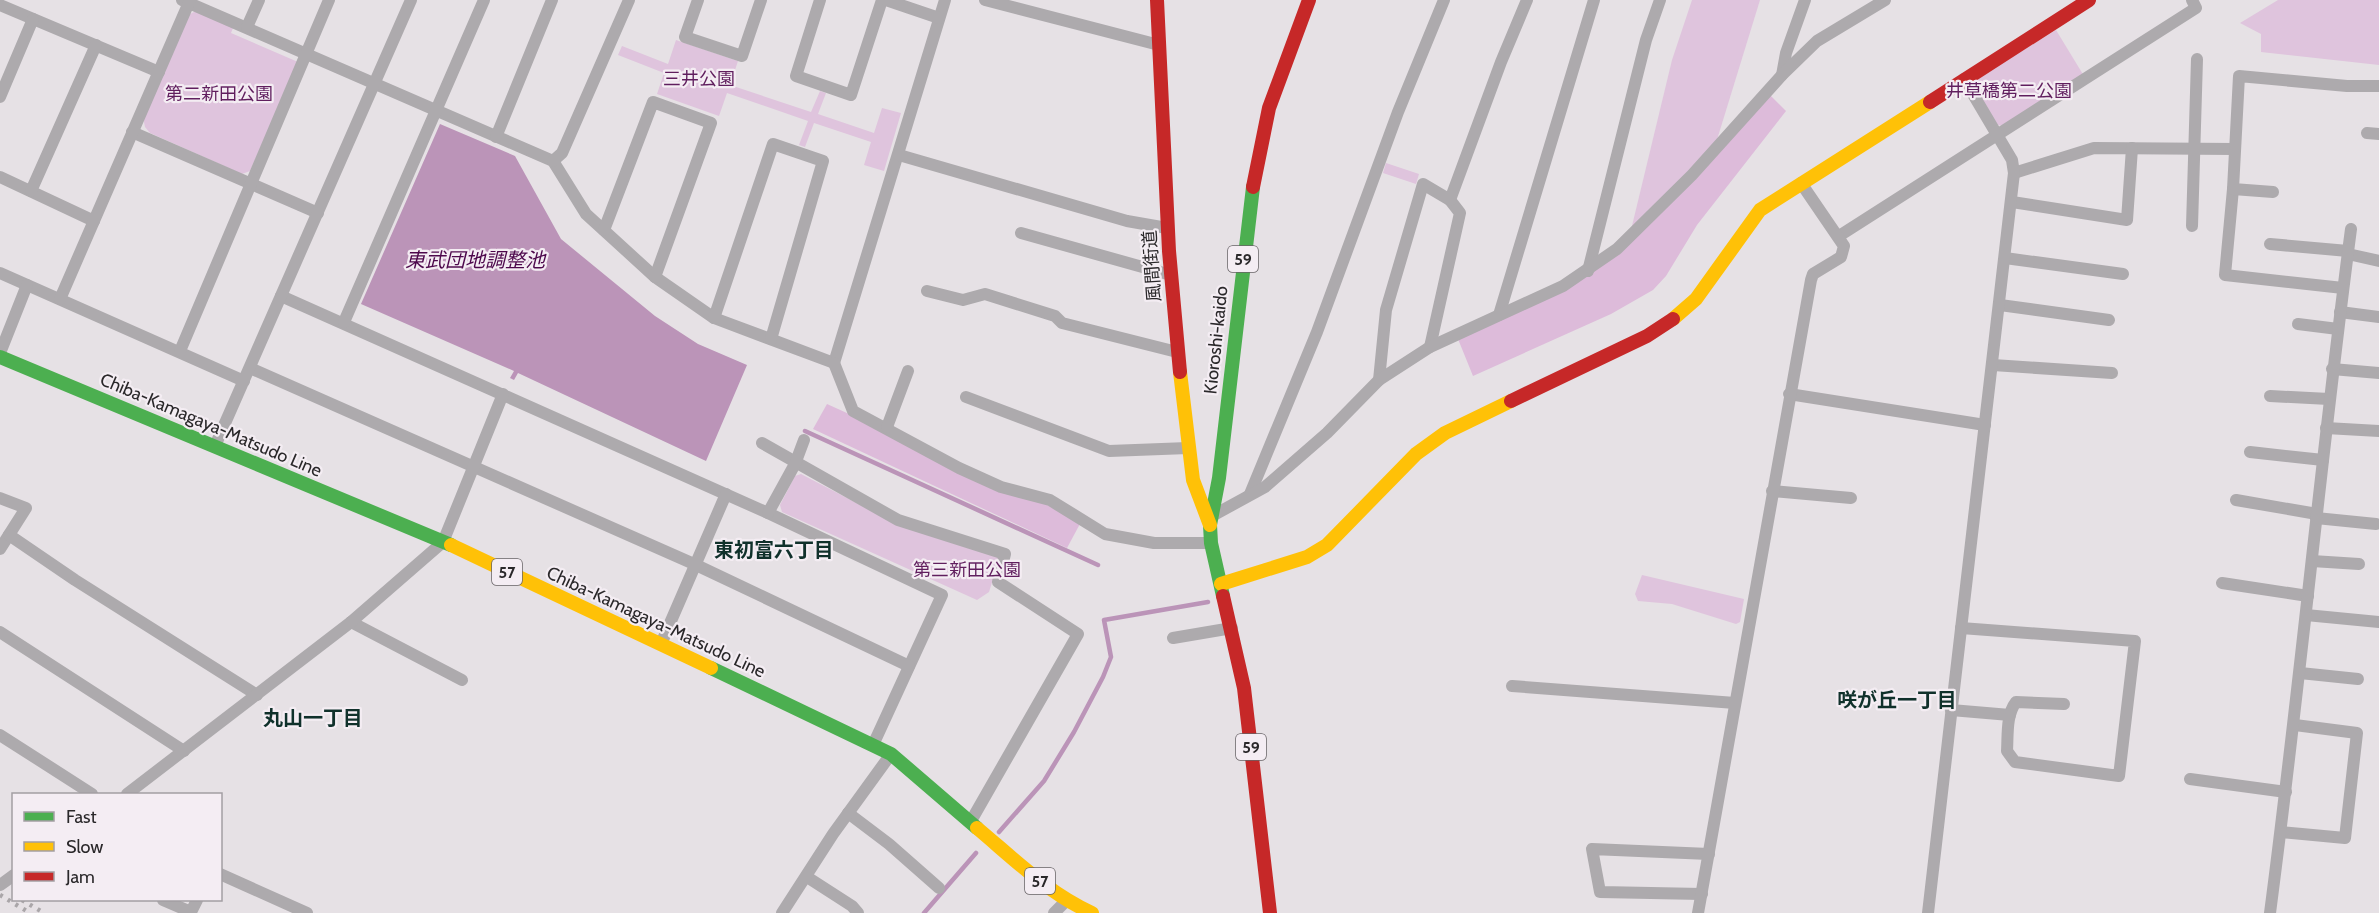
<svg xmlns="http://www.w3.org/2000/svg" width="2379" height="913" font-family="Cabin,'Noto Sans JP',sans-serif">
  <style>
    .green { fill: #dfc4dd }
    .forest { fill: #ddbbda }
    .water { fill: #bb94b8 }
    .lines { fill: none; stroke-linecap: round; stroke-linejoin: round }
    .stream { stroke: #bb94b8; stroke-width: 4.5 }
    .street { stroke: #adaaad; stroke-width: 12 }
    .fast { stroke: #4caf50; stroke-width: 14 }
    .slow { stroke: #ffc107; stroke-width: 14 }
    .jam { stroke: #c62828; stroke-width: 14 }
    .rail { stroke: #aaa6a9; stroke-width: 4.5; stroke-dasharray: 3 6; stroke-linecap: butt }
    .labels { text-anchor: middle; stroke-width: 4.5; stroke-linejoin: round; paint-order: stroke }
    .shield { fill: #f4edf3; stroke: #676366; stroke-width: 1.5 }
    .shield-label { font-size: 16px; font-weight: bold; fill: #2a282a }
    .park-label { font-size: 18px; fill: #601e5e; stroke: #f4edf3 }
    .street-label { font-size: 18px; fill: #2a282a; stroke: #f4edf3 }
    .water-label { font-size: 20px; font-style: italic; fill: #4d084c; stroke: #f4edf3 }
    .neighbourhood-label { font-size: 20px; font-weight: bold; fill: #10312b; stroke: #f4edf3 }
  </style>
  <rect width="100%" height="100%" fill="#e6e1e5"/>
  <g class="green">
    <polygon points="1692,0 1760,0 1716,143 1631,230 1672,60"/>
    <polygon points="2278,0 2379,0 2379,65 2261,52 2261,34 2240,23"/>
    <polygon points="196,11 233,28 231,33 298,62 250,171 242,174 150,133 145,127 143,117 190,14"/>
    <polygon points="2056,30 2084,76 2004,126 1998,125 1973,87 1975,80"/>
    <polygon points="676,40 738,61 730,85 811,112 820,91 826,93 818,114 874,133 882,108 901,113 884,171 864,165 871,142 814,123 805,147 799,145 808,121 727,93 719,116 657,94 664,73 618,55 622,46 668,64"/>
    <polygon points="1386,163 1419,174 1416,184 1383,173"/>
    <polygon points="801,474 897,524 997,555 999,560 989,592 977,600 782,512 780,505 795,476"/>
    <polygon points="1642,575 1744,599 1740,622 1736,624 1672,604 1638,601 1635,594"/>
  </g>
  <g class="forest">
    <polygon points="1770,95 1786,111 1697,225 1666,276 1653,290 1611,314 1473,376 1458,339 1568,288"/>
    <polygon points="827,404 1026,494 1081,522 1067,548 813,429"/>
  </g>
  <polygon class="water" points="440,124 515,156 561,239 655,316 698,344 747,365 706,461 518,373 514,380 510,378 514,371 361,304"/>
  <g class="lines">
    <g class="stream">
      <polyline points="805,431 1098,565"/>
      <polyline points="999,832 1044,781 1074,732 1103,677 1111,657 1104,620 1208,602"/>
      <polyline points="924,913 976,853"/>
    </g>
    <g class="street">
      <polyline points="182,0 553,161 586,214 655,277 714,318 834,363 945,0"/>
      <polyline points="698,0 685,37 742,56 761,0"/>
      <polyline points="820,0 796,76 851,95 882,0"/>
      <polyline points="886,0 939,18"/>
      <polyline points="985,0 1159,45"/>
      <polyline points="0,5 159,72"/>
      <polyline points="247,27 259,0"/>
      <polyline points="1782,75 1786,53 1805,0"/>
      <polyline points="0,97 33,19"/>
      <polyline points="132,132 318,213"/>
      <polyline points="2367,133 2379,134"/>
      <polyline points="496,137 552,0"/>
      <polyline points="899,155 1127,221 1167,228"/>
      <polyline points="553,161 562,153 629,0"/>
      <polyline points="2014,173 2094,148 2235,149"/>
      <polyline points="0,177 94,221"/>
      <polyline points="2233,189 2225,275 2343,288"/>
      <polyline points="31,191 96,45"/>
      <polyline points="2273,192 2233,189 2239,76 2347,86 2379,86"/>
      <polyline points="2012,202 2127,220 2132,148"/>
      <polyline points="2192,226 2197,59"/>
      <polyline points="604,230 653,102 711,123 655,277"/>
      <polyline points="1021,233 1171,275"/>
      <polyline points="1839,236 2196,8 2192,0"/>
      <polyline points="2270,244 2348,251"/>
      <polyline points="2348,254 2379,261"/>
      <polyline points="2005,258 2123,274"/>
      <polyline points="1588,271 1646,40 1660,0"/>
      <polyline points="0,273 244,381"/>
      <polyline points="927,291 963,300 985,294 1055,316 1062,323 1177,352"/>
      <polyline points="281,296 768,513 942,595 873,745"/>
      <polyline points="60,299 190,0"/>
      <polyline points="2000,305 2109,320"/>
      <polyline points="2340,312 2379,317"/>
      <polyline points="1499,315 1594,0"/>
      <polyline points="714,318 773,144 823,161 771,339"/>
      <polyline points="344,322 484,0"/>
      <polyline points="2298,324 2338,329"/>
      <polyline points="1430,347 1460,213 1450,200"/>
      <polyline points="180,351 329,0"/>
      <polyline points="0,353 27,285"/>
      <polyline points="834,363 853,411 959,468 1001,487 1050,500 1105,534 1154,543 1211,543"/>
      <polyline points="1993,365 2112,373"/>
      <polyline points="250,368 694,564 909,666"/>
      <polyline points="2332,369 2379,373"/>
      <polyline points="1379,380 1386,310 1423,184 1450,200 1501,62 1527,0"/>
      <polyline points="1789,394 1985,425"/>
      <polyline points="2270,396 2329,399"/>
      <polyline points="966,397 1109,451 1188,448"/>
      <polyline points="887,427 908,371"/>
      <polyline points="2326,428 2379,431"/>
      <polyline points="762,443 898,520 1005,554 998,582 1078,634 971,821"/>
      <polyline points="215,446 411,0"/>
      <polyline points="2250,452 2323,460"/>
      <polyline points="1772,491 1851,498"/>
      <polyline points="1250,494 1317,332 1398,112 1444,0"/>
      <polyline points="0,498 26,508 0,549"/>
      <polyline points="2236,500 2317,514"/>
      <polyline points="768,513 795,464 804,440"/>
      <polyline points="1212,516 1265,487 1327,433 1379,380 1430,347 1563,286 1617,249 1692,175 1782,75 1817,41 1885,0"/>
      <polyline points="2316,518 2376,524"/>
      <polyline points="9,535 75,580 257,695"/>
      <polyline points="2312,561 2359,564"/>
      <polyline points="2222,583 2308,596"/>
      <polyline points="2306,615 2379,622"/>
      <polyline points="351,622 462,680"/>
      <path d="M1961,628L2135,641L2119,776L2015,762L2007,751C2008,735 2006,715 2016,702L2064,704"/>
      <polyline points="0,632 184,751"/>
      <polyline points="1173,638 1232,628"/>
      <polyline points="661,644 726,494"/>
      <polyline points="2300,673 2358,679"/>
      <polyline points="1512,686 1735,703"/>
      <polyline points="1951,710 2010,715"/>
      <polyline points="0,735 92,794"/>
      <polyline points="2190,779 2286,792"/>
      <polyline points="127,794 351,622 443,542 503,394"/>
      <polyline points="848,813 889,844 939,888"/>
      <polyline points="2281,832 2345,838 2357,733 2295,725"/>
      <polyline points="220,874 307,913"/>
      <polyline points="807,877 852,906 858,913"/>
      <polyline points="0,885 14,875"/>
      <polyline points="1702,894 1600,892 1592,849 1709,854"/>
      <polyline points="163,900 191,912 197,900"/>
      <polyline points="782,913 833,834 891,754"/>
      <polyline points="1054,913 1066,901"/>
      <polyline points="1698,913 1811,280 1813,274 1841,257 1844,246 1801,183"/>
      <polyline points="1928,913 2014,173 2012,160 1964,79"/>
      <path d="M2270,913C2300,685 2321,457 2351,229"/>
    </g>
    <g class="fast">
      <polyline points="0,357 451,545"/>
      <polyline points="1223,596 1211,543 1210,525 1219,478 1253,187"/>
      <polyline points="711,668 891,754 977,828"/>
    </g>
    <g class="slow">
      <polyline points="1673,319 1696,299 1760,210 1930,102"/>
      <polyline points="1180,372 1193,480 1210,525"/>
      <polyline points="451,545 711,668"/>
      <polyline points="1221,584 1307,557 1327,545 1416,454 1445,433 1511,401"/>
      <path d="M977,828C1014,859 1048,893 1092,913"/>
    </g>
    <g class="jam">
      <polyline points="1157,0 1169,251 1180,372"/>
      <polyline points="1930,102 2089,0"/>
      <polyline points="1253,187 1269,108 1309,0"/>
      <polyline points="1511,401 1647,336 1673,319"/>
      <polyline points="1223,596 1244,688 1270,913"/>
    </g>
    <g class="rail">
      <polyline points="0,895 30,913"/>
      <polyline points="22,900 44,913"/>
    </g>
  </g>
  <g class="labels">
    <g class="shield">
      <rect x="1228" y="246" width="30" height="26" rx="4.5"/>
      <rect x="492" y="559" width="30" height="26" rx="4.5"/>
      <rect x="1236" y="734" width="30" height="26" rx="4.5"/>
      <rect x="1025" y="868" width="30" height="26" rx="4.5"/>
    </g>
    <g class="shield-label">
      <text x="1243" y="265">59</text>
      <text x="507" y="578">57</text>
      <text x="1251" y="753">59</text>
      <text x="1040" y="887">57</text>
    </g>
    <g class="park-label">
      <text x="699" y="85">三井公園</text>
      <text x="2009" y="97">井草橋第二公園</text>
      <text x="219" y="100">第二新田公園</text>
      <text x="967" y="576">第三新田公園</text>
    </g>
    <g class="street-label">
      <text transform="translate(1152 266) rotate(-94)" y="6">風間街道</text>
      <text transform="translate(1216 340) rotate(-84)" y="6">Kioroshi-kaido</text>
      <text transform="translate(211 425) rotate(23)" y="6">Chiba-Kamagaya-Matsudo Line</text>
      <text transform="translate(656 622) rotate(25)" y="6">Chiba-Kamagaya-Matsudo Line</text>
    </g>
    <g class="water-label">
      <text x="475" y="267">東武団地調整池</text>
    </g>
    <g class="neighbourhood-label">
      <text x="774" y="557">東初富六丁目</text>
      <text x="1897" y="707">咲が丘一丁目</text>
      <text x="313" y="725">丸山一丁目</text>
    </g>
  </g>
  <rect x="12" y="793" width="210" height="108" fill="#f4edf3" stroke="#a39ea3" stroke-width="1.5"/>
  <rect x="24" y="812" width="30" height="9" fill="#4caf50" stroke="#a39ea3" stroke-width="1.5"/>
  <text x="66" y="823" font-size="18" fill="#2a282a">Fast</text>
  <rect x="24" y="842" width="30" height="9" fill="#ffc107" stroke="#a39ea3" stroke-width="1.5"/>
  <text x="66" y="853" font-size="18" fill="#2a282a">Slow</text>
  <rect x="24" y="872" width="30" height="9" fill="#c62828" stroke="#a39ea3" stroke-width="1.5"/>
  <text x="66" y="883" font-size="18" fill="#2a282a">Jam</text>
</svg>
